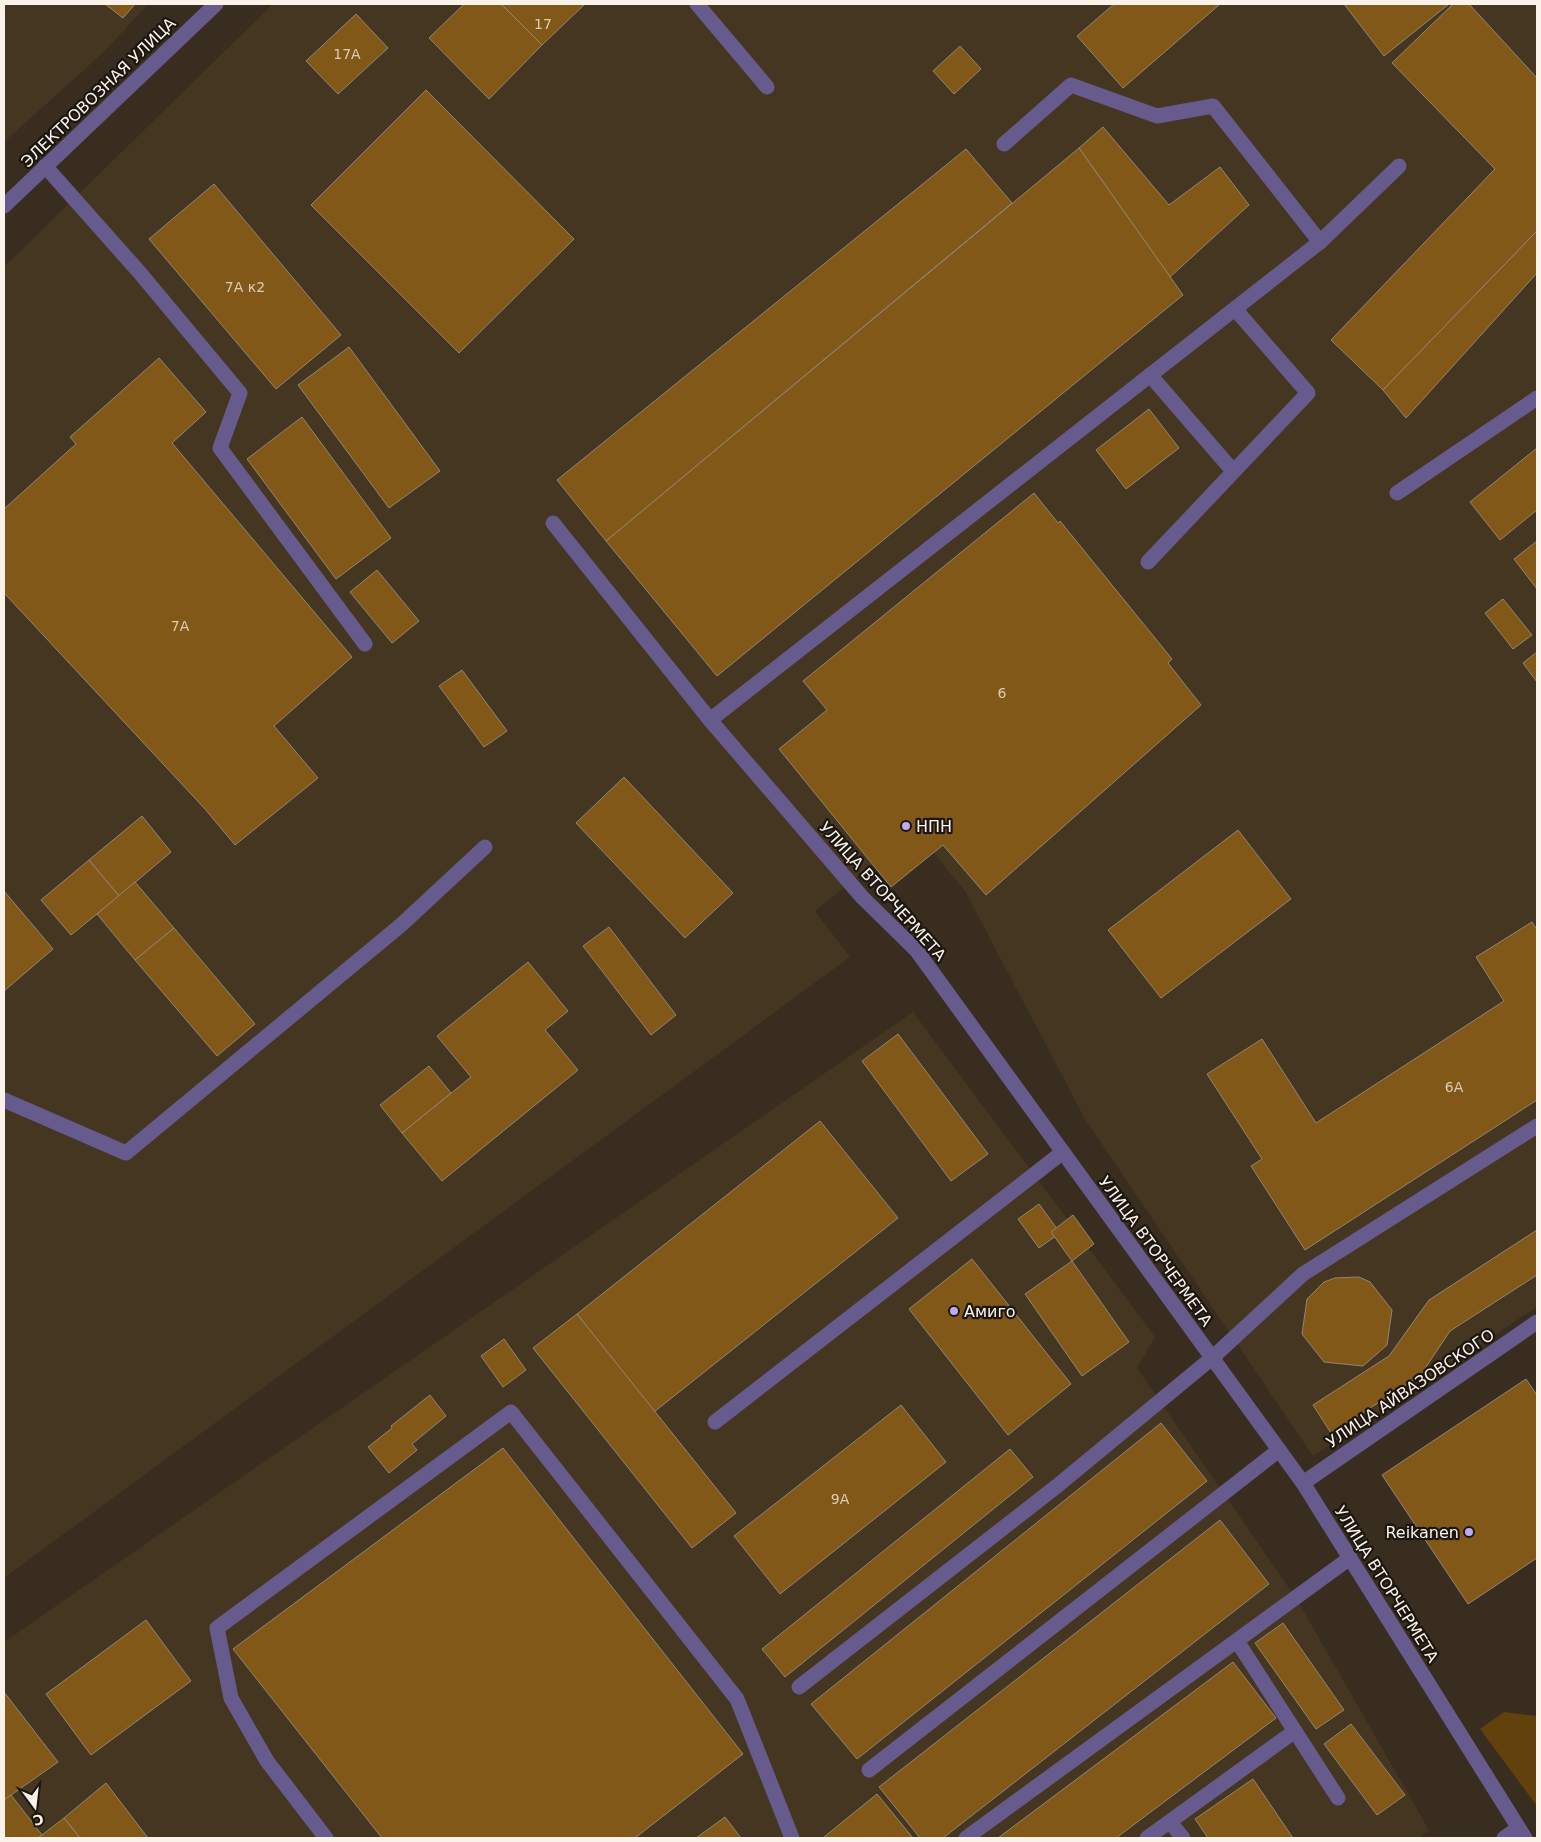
<svg xmlns="http://www.w3.org/2000/svg" width="1541" height="1842" font-family="'DejaVu Sans',sans-serif">
  <style>
    .built { fill: #453621 }
    .green { fill: #62410c }
    .building { fill: #815817; stroke: #938674 }
    .lines { fill: none; stroke-linecap: round; stroke-linejoin: round }
    .minor { stroke: #675b8d; stroke-width: 15 }
    .poi-dot { fill: #bbaaf6; stroke: #1c1610; stroke-width: 2 }
    .labels { text-anchor: middle; stroke-width: 4.5; stroke-linejoin: round; paint-order: stroke }
    .number-label { font-size: 14px; fill: #dcccb5 }
    .street-label { font-size: 16px; fill: #fbf3ea; stroke: #1c1610 }
    .poi-label { font-size: 16px; fill: #fbf3ea; stroke: #1c1610; text-anchor: start }
  </style>
  <rect width="100%" height="100%" fill="#382d1e"/>
  <g class="built">
    <polygon points="4,4 148,4 105,51 4,142"/>
    <polygon points="273,4 1537,4 1537,1307 1313,1456 1085,1119 965,891 915,830 815,911 850,957 4,1578 4,267"/>
    <polygon points="913,1012 1155,1337 1137,1368 1296,1598 1429,1830 1419,1838 4,1838 4,1642"/>
  </g>
  <polygon class="green" points="1504,1712 1537,1716 1537,1806 1480,1729"/>
  <g class="building">
    <polygon points="105,4 135,4 123,18"/>
    <polygon points="464,4 501,4 542,45 489,99 429,38"/>
    <polygon points="501,4 585,4 542,45"/>
    <polygon points="1114,4 1220,4 1123,88 1077,36"/>
    <polygon points="1344,4 1449,4 1384,56"/>
    <polygon points="1453,4 1469,4 1537,78 1537,231 1383,390 1331,340 1495,169 1392,63"/>
    <polygon points="356,14 388,48 338,94 306,61"/>
    <polygon points="960,46 981,69 954,94 933,71"/>
    <polygon points="426,90 574,239 459,353 311,205"/>
    <polygon points="1103,127 1169,205 1220,167 1249,205 1170,277 1079,148"/>
    <polygon points="1079,148 1183,295 717,676 606,541"/>
    <polygon points="966,149 1012,203 606,541 557,480"/>
    <polygon points="214,184 341,335 276,389 149,239"/>
    <polygon points="1537,231 1537,273 1406,418 1383,390"/>
    <polygon points="349,347 440,471 389,508 298,385"/>
    <polygon points="159,358 206,412 172,443 352,657 274,726 318,778 235,845 205,809 5,594 4,595 4,509 76,444 70,437"/>
    <polygon points="1149,409 1179,448 1126,489 1096,450"/>
    <polygon points="302,417 391,538 336,579 247,459"/>
    <polygon points="1537,448 1537,510 1500,540 1470,502"/>
    <polygon points="1034,493 1058,523 1060,521 1172,659 1168,663 1201,705 986,895 943,845 891,887 779,749 827,710 803,681"/>
    <polygon points="1537,541 1537,589 1514,559"/>
    <polygon points="377,570 419,621 392,643 350,592"/>
    <polygon points="1503,599 1532,635 1513,649 1485,613"/>
    <polygon points="1537,652 1537,682 1523,663"/>
    <polygon points="462,670 507,731 484,747 439,686"/>
    <polygon points="624,777 733,893 685,938 576,823"/>
    <polygon points="142,816 171,852 119,896 89,860"/>
    <polygon points="1238,830 1291,899 1161,998 1108,930"/>
    <polygon points="89,860 119,896 71,935 41,900"/>
    <polygon points="135,882 174,928 135,960 97,914"/>
    <polygon points="4,891 53,949 4,991"/>
    <polygon points="1532,922 1537,930 1537,1100 1305,1250 1251,1166 1262,1159 1207,1074 1262,1039 1316,1123 1504,1001 1476,957"/>
    <polygon points="609,927 676,1015 651,1035 583,946"/>
    <polygon points="174,928 255,1024 217,1056 135,960"/>
    <polygon points="528,962 568,1011 545,1030 578,1070 442,1181 402,1133 471,1077 437,1036"/>
    <polygon points="898,1034 988,1154 951,1181 862,1061"/>
    <polygon points="429,1066 451,1093 402,1133 380,1105"/>
    <polygon points="820,1121 898,1218 654,1412 577,1314"/>
    <polygon points="1039,1204 1060,1233 1039,1248 1018,1219"/>
    <polygon points="1073,1215 1094,1244 1072,1261 1051,1232"/>
    <polygon points="1537,1230 1537,1275 1450,1331 1420,1376 1331,1433 1313,1405 1389,1356 1429,1300"/>
    <polygon points="972,1259 1071,1384 1008,1435 909,1309"/>
    <polygon points="1072,1261 1129,1342 1082,1376 1025,1294"/>
    <polygon points="1359,1277 1370,1282 1392,1310 1387,1345 1363,1366 1324,1362 1302,1334 1307,1299 1324,1282 1335,1278"/>
    <polygon points="577,1314 736,1513 692,1548 533,1348"/>
    <polygon points="504,1339 526,1370 503,1387 481,1356"/>
    <polygon points="1526,1379 1537,1395 1537,1558 1468,1604 1382,1475"/>
    <polygon points="430,1395 446,1416 412,1444 417,1450 389,1473 368,1447 392,1428 391,1426"/>
    <polygon points="901,1405 946,1462 780,1594 734,1536"/>
    <polygon points="1161,1423 1207,1481 857,1759 811,1704"/>
    <polygon points="503,1448 743,1754 635,1838 382,1838 233,1649"/>
    <polygon points="1010,1449 1033,1477 785,1677 762,1649"/>
    <polygon points="1220,1520 1269,1584 943,1838 920,1838 879,1787"/>
    <polygon points="146,1620 191,1681 91,1755 46,1694"/>
    <polygon points="1283,1623 1344,1710 1316,1729 1255,1643"/>
    <polygon points="1233,1662 1276,1718 1116,1838 998,1838"/>
    <polygon points="4,1692 58,1762 4,1800"/>
    <polygon points="1351,1724 1405,1795 1377,1815 1324,1744"/>
    <polygon points="1253,1779 1293,1838 1208,1838 1195,1819"/>
    <polygon points="106,1783 148,1838 80,1838 64,1818"/>
    <polygon points="877,1794 913,1838 825,1838 824,1837"/>
    <polygon points="11,1795 42,1835 38,1838 4,1838 4,1800"/>
    <polygon points="725,1817 741,1838 696,1838"/>
    <polygon points="64,1818 80,1838 38,1838 42,1835"/>
  </g>
  <g class="lines">
    <g class="minor">
      <polyline points="697,4 767,87"/>
      <polyline points="1004,144 1071,85 1157,116 1213,106 1320,242"/>
      <polyline points="45,166 140,273 240,393 220,448 365,644"/>
      <polyline points="4,206 216,4"/>
      <polyline points="1150,375 1233,471"/>
      <polyline points="1397,493 1537,398"/>
      <polyline points="553,523 710,720 862,897 917,951 1303,1483 1525,1838"/>
      <polyline points="1148,562 1308,393 1235,309"/>
      <polyline points="710,720 1320,242 1399,166"/>
      <polyline points="4,1100 126,1153 401,925 485,847"/>
      <polyline points="715,1422 1063,1152"/>
      <polyline points="1303,1483 1537,1322"/>
      <polyline points="1237,1641 1338,1798"/>
      <polyline points="799,1687 1057,1486 1212,1358 1303,1274 1537,1126"/>
      <polyline points="869,1770 1279,1450"/>
      <polyline points="1170,1822 1183,1838"/>
      <polyline points="326,1838 267,1761 231,1698 217,1628 511,1412 737,1699 792,1838"/>
      <polyline points="966,1838 1350,1558"/>
      <polyline points="1147,1838 1295,1731"/>
      <polyline points="1504,1838 1518,1828"/>
    </g>
  </g>
  <g class="poi-dot">
    <circle cx="906" cy="826" r="5"/>
    <circle cx="954" cy="1311" r="5"/>
    <circle cx="1469" cy="1532" r="5"/>
  </g>
  <g class="labels">
    <g class="number-label">
      <text x="543" y="29">17</text>
      <text x="347" y="59">17А</text>
      <text x="245" y="292">7А к2</text>
      <text x="180" y="631">7А</text>
      <text x="1002" y="698">6</text>
      <text x="1454" y="1092">6А</text>
      <text x="840" y="1504">9А</text>
    </g>
    <g class="street-label">
      <text transform="translate(98 92) rotate(-44)" y="6">ЭЛЕКТРОВОЗНАЯ УЛИЦА</text>
      <text transform="translate(883 891) rotate(48)" y="6">УЛИЦА ВТОРЧЕРМЕТА</text>
      <text transform="translate(1156 1251) rotate(54)" y="6">УЛИЦА ВТОРЧЕРМЕТА</text>
      <text transform="translate(1410 1388) rotate(-34)" y="6">УЛИЦА АЙВАЗОВСКОГО</text>
      <text transform="translate(1387 1584) rotate(58)" y="6">УЛИЦА ВТОРЧЕРМЕТА</text>
    </g>
    <g class="poi-label">
      <text x="916" y="832">НПН</text>
      <text x="964" y="1317">Амиго</text>
      <text x="1459" y="1538" text-anchor="end">Reikanen</text>
    </g>
  </g>
  <rect width="1541" height="1842" fill="none" stroke="#fbf3ea" stroke-width="10"/>
  <g transform="translate(35 1807) rotate(165)" stroke="#1c1610" stroke-width="4" paint-order="stroke">
  <path d="M0-4L9 19L0 12L-9 19Z" fill="#fbf3ea"/>
  <text y="-8" font-size="14" font-weight="bold" text-anchor="middle" fill="#fbf3ea">С</text>
  </g>
</svg>
